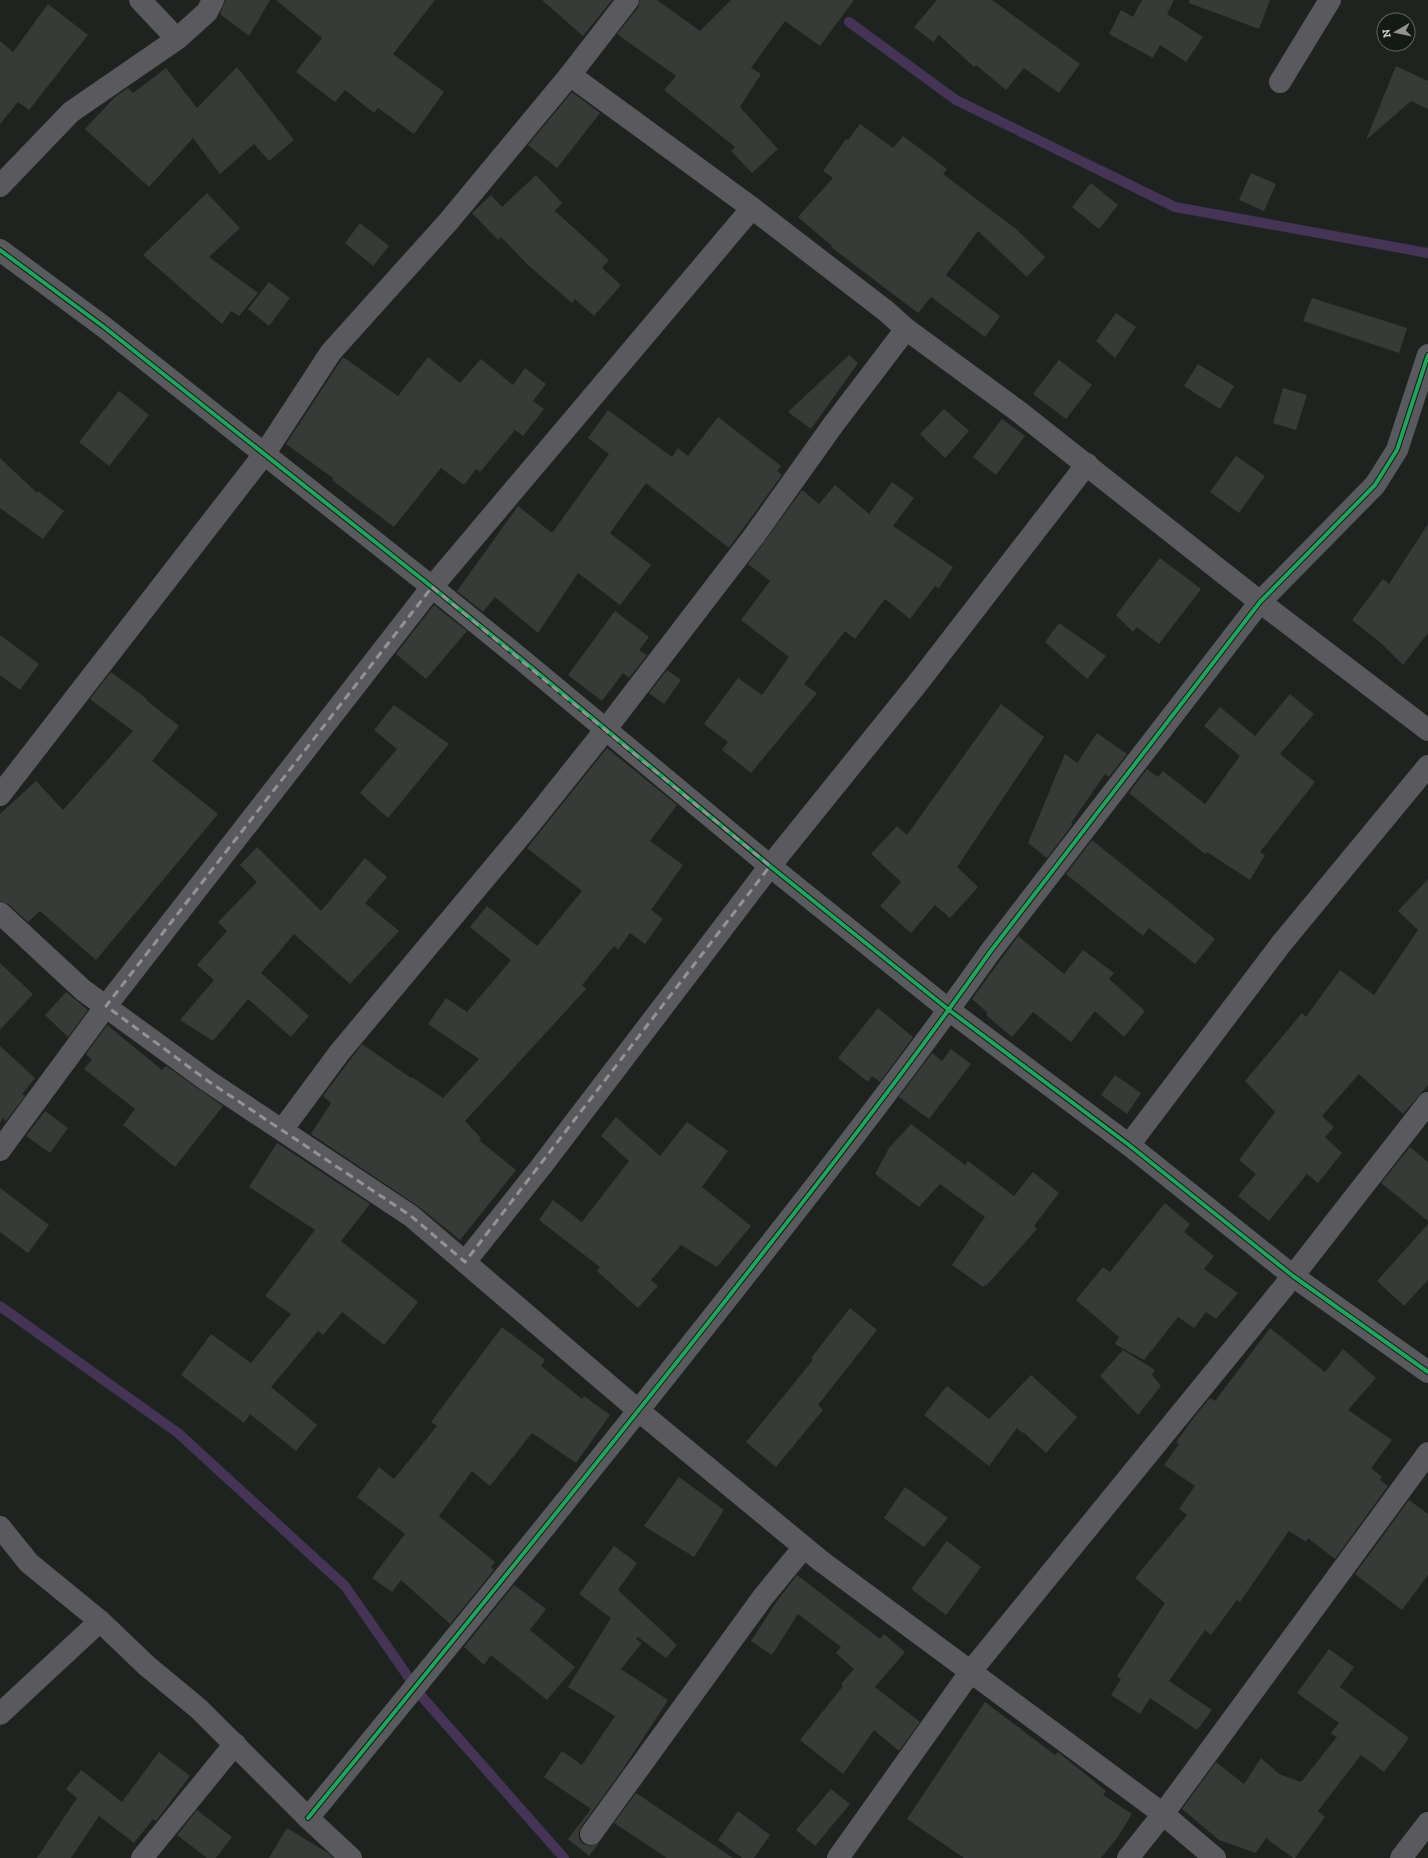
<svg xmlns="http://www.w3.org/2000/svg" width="1428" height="1858" font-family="'Zilla Slab',serif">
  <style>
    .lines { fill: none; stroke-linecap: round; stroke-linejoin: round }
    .stream { stroke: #453456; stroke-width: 10 }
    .building { fill: #373b38 }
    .minor { stroke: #5a5a5e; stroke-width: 22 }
    .cycleway-casing { stroke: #141a15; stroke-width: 6 }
    .cycleway { stroke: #20a55d; stroke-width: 4 }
    .marked { fill: none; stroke: #919592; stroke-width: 3; stroke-dasharray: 8 5; stroke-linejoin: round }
  </style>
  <rect width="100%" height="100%" fill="#1e2320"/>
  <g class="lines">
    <g class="stream">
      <polyline points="849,22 956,100 1175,207 1428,253"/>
      <polyline points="0,1306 178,1433 345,1586 423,1698 564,1858"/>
    </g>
  </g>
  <g class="building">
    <polygon points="225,0 270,0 249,36 220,14"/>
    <polygon points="276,0 435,0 393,54 444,92 414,134 378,108 374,113 345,90 335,102 296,72 322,38"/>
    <polygon points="542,0 612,0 583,36"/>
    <polygon points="640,0 657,0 700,31 731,0 854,0 820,46 785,21 751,68 761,74 740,107 778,149 752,173 731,151 735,147 664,90 676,76 617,34 638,8"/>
    <polygon points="937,0 992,0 1080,64 1059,93 1024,68 1006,90 976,65 974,67 939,35 933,42 914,27"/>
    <polygon points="1142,0 1174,0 1167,14 1203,37 1186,62 1160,45 1153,58 1109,34 1121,10 1133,17"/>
    <polygon points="1189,0 1270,0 1259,29 1189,3"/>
    <polygon points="48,4 88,35 29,110 18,102 0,124 0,41 13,52"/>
    <polygon points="1396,66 1428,81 1428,109 1411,101 1366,140"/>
    <polygon points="237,67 294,140 269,161 254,144 220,174 193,138 149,187 85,129 115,97 128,88 133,93 166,68 197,108"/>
    <polygon points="572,92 600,113 557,168 528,145"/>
    <polygon points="860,124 893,148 903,136 947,169 943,174 1016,229 1045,257 1027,277 978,231 946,275 1000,316 985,337 931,297 918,313 831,247 832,246 798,217 833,178 823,171 846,139 848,140"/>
    <polygon points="1251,173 1276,184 1264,211 1239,200"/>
    <polygon points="536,175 562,203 555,211 609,260 602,268 621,285 594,316 575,299 572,303 528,265 501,237 498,240 472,213 491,195 502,207"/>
    <polygon points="1091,183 1118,205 1099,229 1072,207"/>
    <polygon points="207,193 240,228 209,257 258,293 239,316 231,311 222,324 143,255"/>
    <polygon points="360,223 389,246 373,266 345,243"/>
    <polygon points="269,282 290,298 269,326 248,309"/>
    <polygon points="1312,298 1407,328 1399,353 1303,321"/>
    <polygon points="1116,313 1136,327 1115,358 1096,341"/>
    <polygon points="849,355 858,363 811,429 788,412"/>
    <polygon points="343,357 398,396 428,357 460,383 481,359 513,385 525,368 546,384 533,401 544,409 523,436 515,430 480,472 476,469 464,485 441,468 394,527 332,480 333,478 286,444"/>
    <polygon points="1059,360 1092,385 1066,419 1033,394"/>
    <polygon points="1198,364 1234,386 1220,409 1184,386"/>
    <polygon points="1283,388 1307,395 1296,430 1273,423"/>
    <polygon points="119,391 149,415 109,466 79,442"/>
    <polygon points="944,409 969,431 945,458 920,434"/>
    <polygon points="608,410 672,457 678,448 688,456 718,417 781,466 777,471 782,475 729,548 646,483 610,533 651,565 620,605 578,573 538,633 495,597 483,612 457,591 518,506 552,533 609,454 588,438"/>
    <polygon points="1002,419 1025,436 996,475 973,457"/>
    <polygon points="1236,456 1265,476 1239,513 1210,492"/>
    <polygon points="0,458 37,493 38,491 64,511 43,539 0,508"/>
    <polygon points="892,482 914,498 893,526 953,567 939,588 935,586 910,619 885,599 855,639 845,631 804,684 817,693 751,773 722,750 728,742 704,724 738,678 762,695 789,657 741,620 770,581 748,564 802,490 819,504 835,485 869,514"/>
    <polygon points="1428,524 1428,633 1403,665 1382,644 1352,620 1383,579 1389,584"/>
    <polygon points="1160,558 1201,589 1159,644 1137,627 1133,632 1116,615"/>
    <polygon points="434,605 467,631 426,679 396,654"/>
    <polygon points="615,611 649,637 639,650 647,655 629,678 623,673 602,701 568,675"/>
    <polygon points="1059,623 1106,656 1087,679 1045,642"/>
    <polygon points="0,635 39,664 20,690 0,675"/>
    <polygon points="667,670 681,680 664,704 649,693"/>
    <polygon points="111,672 147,699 146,700 179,726 152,761 218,814 96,960 40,911 28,922 8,904 0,901 0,814 36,781 63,810 133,731 90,699"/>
    <polygon points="1290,694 1314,714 1280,754 1315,782 1260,852 1265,855 1250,880 1207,852 1205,854 1129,793 1147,769 1158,777 1163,771 1205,804 1240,756 1204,726 1220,707 1255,736"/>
    <polygon points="1001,704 1044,737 957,867 978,887 950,918 935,905 911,933 880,906 901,882 871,854 897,826 907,835"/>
    <polygon points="394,705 449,744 388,818 360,793 397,749 374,730"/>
    <polygon points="1097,733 1127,754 1109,777 1105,774 1071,823 1073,824 1047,858 1028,843 1065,754 1077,763"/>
    <polygon points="607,748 677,805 650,841 683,865 651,910 663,919 645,944 630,933 618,950 614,946 582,985 586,989 465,1121 481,1138 479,1140 516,1170 460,1240 418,1206 311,1134 331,1103 323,1096 362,1044 411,1078 412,1077 443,1098 479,1059 428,1024 446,998 467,1012 511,960 470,927 487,906 537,946 582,891 527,848"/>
    <polygon points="1092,840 1215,939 1195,964 1149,928 1143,936 1066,874"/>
    <polygon points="257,847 321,911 365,858 387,877 365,903 399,931 350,984 294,934 261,973 309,1016 291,1037 248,999 213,1041 180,1020 214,980 197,965 227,931 218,922 257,882 240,865"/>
    <polygon points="1428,879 1428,1085 1403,1114 1359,1074 1322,1116 1334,1127 1325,1137 1342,1153 1318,1183 1307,1174 1269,1221 1238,1196 1256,1174 1239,1160 1275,1112 1245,1081 1302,1013 1306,1017 1340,970 1374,995 1418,930 1398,911"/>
    <polygon points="1018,936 1064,974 1083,950 1114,973 1109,979 1145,1011 1124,1037 1095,1011 1071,1042 1033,1012 1012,1037 986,1015 988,1013 972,999"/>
    <polygon points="0,963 33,994 0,1030"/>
    <polygon points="66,992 88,1010 68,1037 45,1015"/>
    <polygon points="878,1008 913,1037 880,1082 872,1076 868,1082 838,1058"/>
    <polygon points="107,1025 162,1070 166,1066 223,1106 175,1167 123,1125 135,1109 84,1069 92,1060 86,1054"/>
    <polygon points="0,1046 35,1078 22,1094 25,1096 6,1121 3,1118 0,1123"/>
    <polygon points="951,1049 971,1064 929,1119 899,1097 932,1053 942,1061"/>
    <polygon points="1115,1075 1141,1093 1127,1114 1101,1095"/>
    <polygon points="45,1111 68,1128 50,1153 26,1136"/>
    <polygon points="616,1117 660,1156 687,1122 728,1151 702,1187 751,1226 717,1267 681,1245 651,1280 658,1286 638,1308 597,1271 600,1267 539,1220 553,1200 582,1222 629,1161 601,1136"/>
    <polygon points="911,1124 965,1165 968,1161 1014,1196 1033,1172 1059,1193 1034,1226 1037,1229 986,1286 984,1285 983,1287 952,1265 985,1217 940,1184 919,1207 875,1174 889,1148"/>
    <polygon points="277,1143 370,1204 341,1241 418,1302 384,1345 342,1312 323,1335 318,1331 271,1387 317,1425 296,1451 250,1414 244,1423 181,1375 211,1334 251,1363 291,1314 265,1296 315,1230 249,1187"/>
    <polygon points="1410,1147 1428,1162 1428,1221 1381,1183"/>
    <polygon points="0,1188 49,1225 28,1253 0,1232"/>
    <polygon points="1165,1203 1190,1224 1184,1232 1214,1256 1204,1269 1238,1293 1216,1319 1206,1312 1194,1328 1178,1317 1144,1360 1115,1344 1119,1337 1076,1300 1103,1267 1110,1272"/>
    <polygon points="1428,1224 1428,1280 1404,1306 1377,1281"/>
    <polygon points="850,1308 877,1330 818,1405 823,1410 776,1467 746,1442 813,1360 811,1358"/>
    <polygon points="502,1327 545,1360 541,1366 582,1399 584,1396 610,1415 576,1463 532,1433 490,1486 472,1471 439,1516 495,1562 491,1567 494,1570 450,1624 401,1580 392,1592 372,1578 405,1534 357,1497 379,1467 394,1479 437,1426 431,1422"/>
    <polygon points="1270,1328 1325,1372 1343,1349 1376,1378 1348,1410 1392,1440 1371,1468 1382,1477 1380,1480 1388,1486 1335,1559 1308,1538 1306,1542 1289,1531 1240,1602 1237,1600 1211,1635 1205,1630 1169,1681 1212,1710 1197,1730 1150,1698 1140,1714 1111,1695 1121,1679 1117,1676 1165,1603 1135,1578 1187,1515 1179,1509 1195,1486 1164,1465 1179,1444 1176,1442 1195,1416 1210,1398 1215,1401"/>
    <polygon points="1123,1350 1155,1370 1152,1375 1161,1386 1138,1415 1100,1376"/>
    <polygon points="1031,1375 1077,1417 1046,1453 1023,1432 1022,1433 1017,1428 989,1466 924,1415 947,1386 989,1419"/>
    <polygon points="679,1477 724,1510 694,1557 644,1526"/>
    <polygon points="905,1487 948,1518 924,1547 884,1518"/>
    <polygon points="1409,1500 1428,1514 1428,1575 1402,1610 1355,1574"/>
    <polygon points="947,1541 981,1567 946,1615 911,1589"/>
    <polygon points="614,1546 637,1563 618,1590 677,1645 666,1658 638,1637 636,1639 642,1643 621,1669 668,1700 623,1769 581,1827 579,1832 579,1839 583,1844 590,1846 599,1843 589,1856 568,1839 591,1809 544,1777 562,1751 582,1765 615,1716 568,1687 611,1618 579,1594"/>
    <polygon points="797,1575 880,1639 884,1634 905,1652 875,1687 920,1722 899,1751 874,1730 843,1774 800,1740 843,1686 841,1684 854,1669 836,1653 841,1647 798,1614 772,1655 751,1641 777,1601"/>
    <polygon points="514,1585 546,1609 530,1630 575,1667 547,1700 491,1655 484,1665 464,1647"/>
    <polygon points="1329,1649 1354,1667 1340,1687 1409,1738 1384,1772 1361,1755 1318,1811 1325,1817 1295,1858 1293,1858 1266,1838 1256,1853 1219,1840 1182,1809 1216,1762 1244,1784 1261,1758 1279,1774 1301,1782 1337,1737 1331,1733 1339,1723 1297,1693"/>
    <polygon points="985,1702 1055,1755 1058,1752 1106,1791 1103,1795 1132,1814 1117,1838 1101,1858 964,1858 907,1819"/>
    <polygon points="159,1752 190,1776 156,1821 153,1819 134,1843 99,1816 71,1858 37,1858 77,1798 66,1789 81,1770 122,1802"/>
    <polygon points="831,1789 850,1804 815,1846 796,1830"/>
    <polygon points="636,1793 733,1858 667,1858 614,1823"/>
    <polygon points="197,1810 232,1837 216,1858 207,1858 177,1835"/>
    <polygon points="738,1811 770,1835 754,1858 742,1858 718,1840"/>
    <polygon points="287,1828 328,1853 333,1858 269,1858"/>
  </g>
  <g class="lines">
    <g class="minor">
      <polyline points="140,0 177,39"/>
      <polyline points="570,75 752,208 886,311 906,329 1018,411 1260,602 1428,730"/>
      <polyline points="1280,82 1330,0"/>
      <polyline points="0,186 71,112 177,39 207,12 213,0"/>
      <polyline points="0,250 104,327 432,587 521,659 770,866 949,1010 1129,1145 1293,1276 1428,1372"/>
      <polyline points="0,795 265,453 331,352 448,222 570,75 628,0"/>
      <polyline points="0,913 83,990 208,1081 411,1216 639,1411 821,1561 1163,1814 1215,1858"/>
      <polyline points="282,1130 339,1053 531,823 606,729 754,536 833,425 906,329"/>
      <polyline points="1129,1145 1281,944 1428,766"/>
      <polyline points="0,1150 106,1006 432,587 752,208"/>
      <polyline points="465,1262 540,1168 770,866 917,684 1087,464"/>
      <polyline points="0,1527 29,1563 100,1621 147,1666 199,1709 308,1818 351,1858"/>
      <polyline points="0,1714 100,1621"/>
      <path d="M308,1818C449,1646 589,1474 726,1300C816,1186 906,1071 990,952L1260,602L1375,485L1397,450L1428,355"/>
      <polyline points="591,1834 763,1597 804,1547"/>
      <polyline points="142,1858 235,1744"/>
      <polyline points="838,1858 971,1671 1293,1276 1428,1103"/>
      <polyline points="1128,1858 1163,1814 1428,1453"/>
      <polyline points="1401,1858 1428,1823"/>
    </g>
    <defs>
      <g id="cycleway">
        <polyline points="0,250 104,327 432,587 521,659 770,866 949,1010 1129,1145 1293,1276 1428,1372"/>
        <path d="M308,1818C449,1646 589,1474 726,1300C816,1186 906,1071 990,952L1260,602L1375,485L1397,450L1428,355"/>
      </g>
    </defs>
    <use href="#cycleway" class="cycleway-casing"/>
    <use href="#cycleway" class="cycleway"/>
  </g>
  <path class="marked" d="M432,587L770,866L465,1262L411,1216L208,1081L106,1006Z"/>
  <g transform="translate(1396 32) rotate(261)"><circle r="19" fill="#141a15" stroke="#5f645f"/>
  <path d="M0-3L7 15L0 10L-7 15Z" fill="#919592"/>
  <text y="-6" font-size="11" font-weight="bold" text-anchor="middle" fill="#cfd3cf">N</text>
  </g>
</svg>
